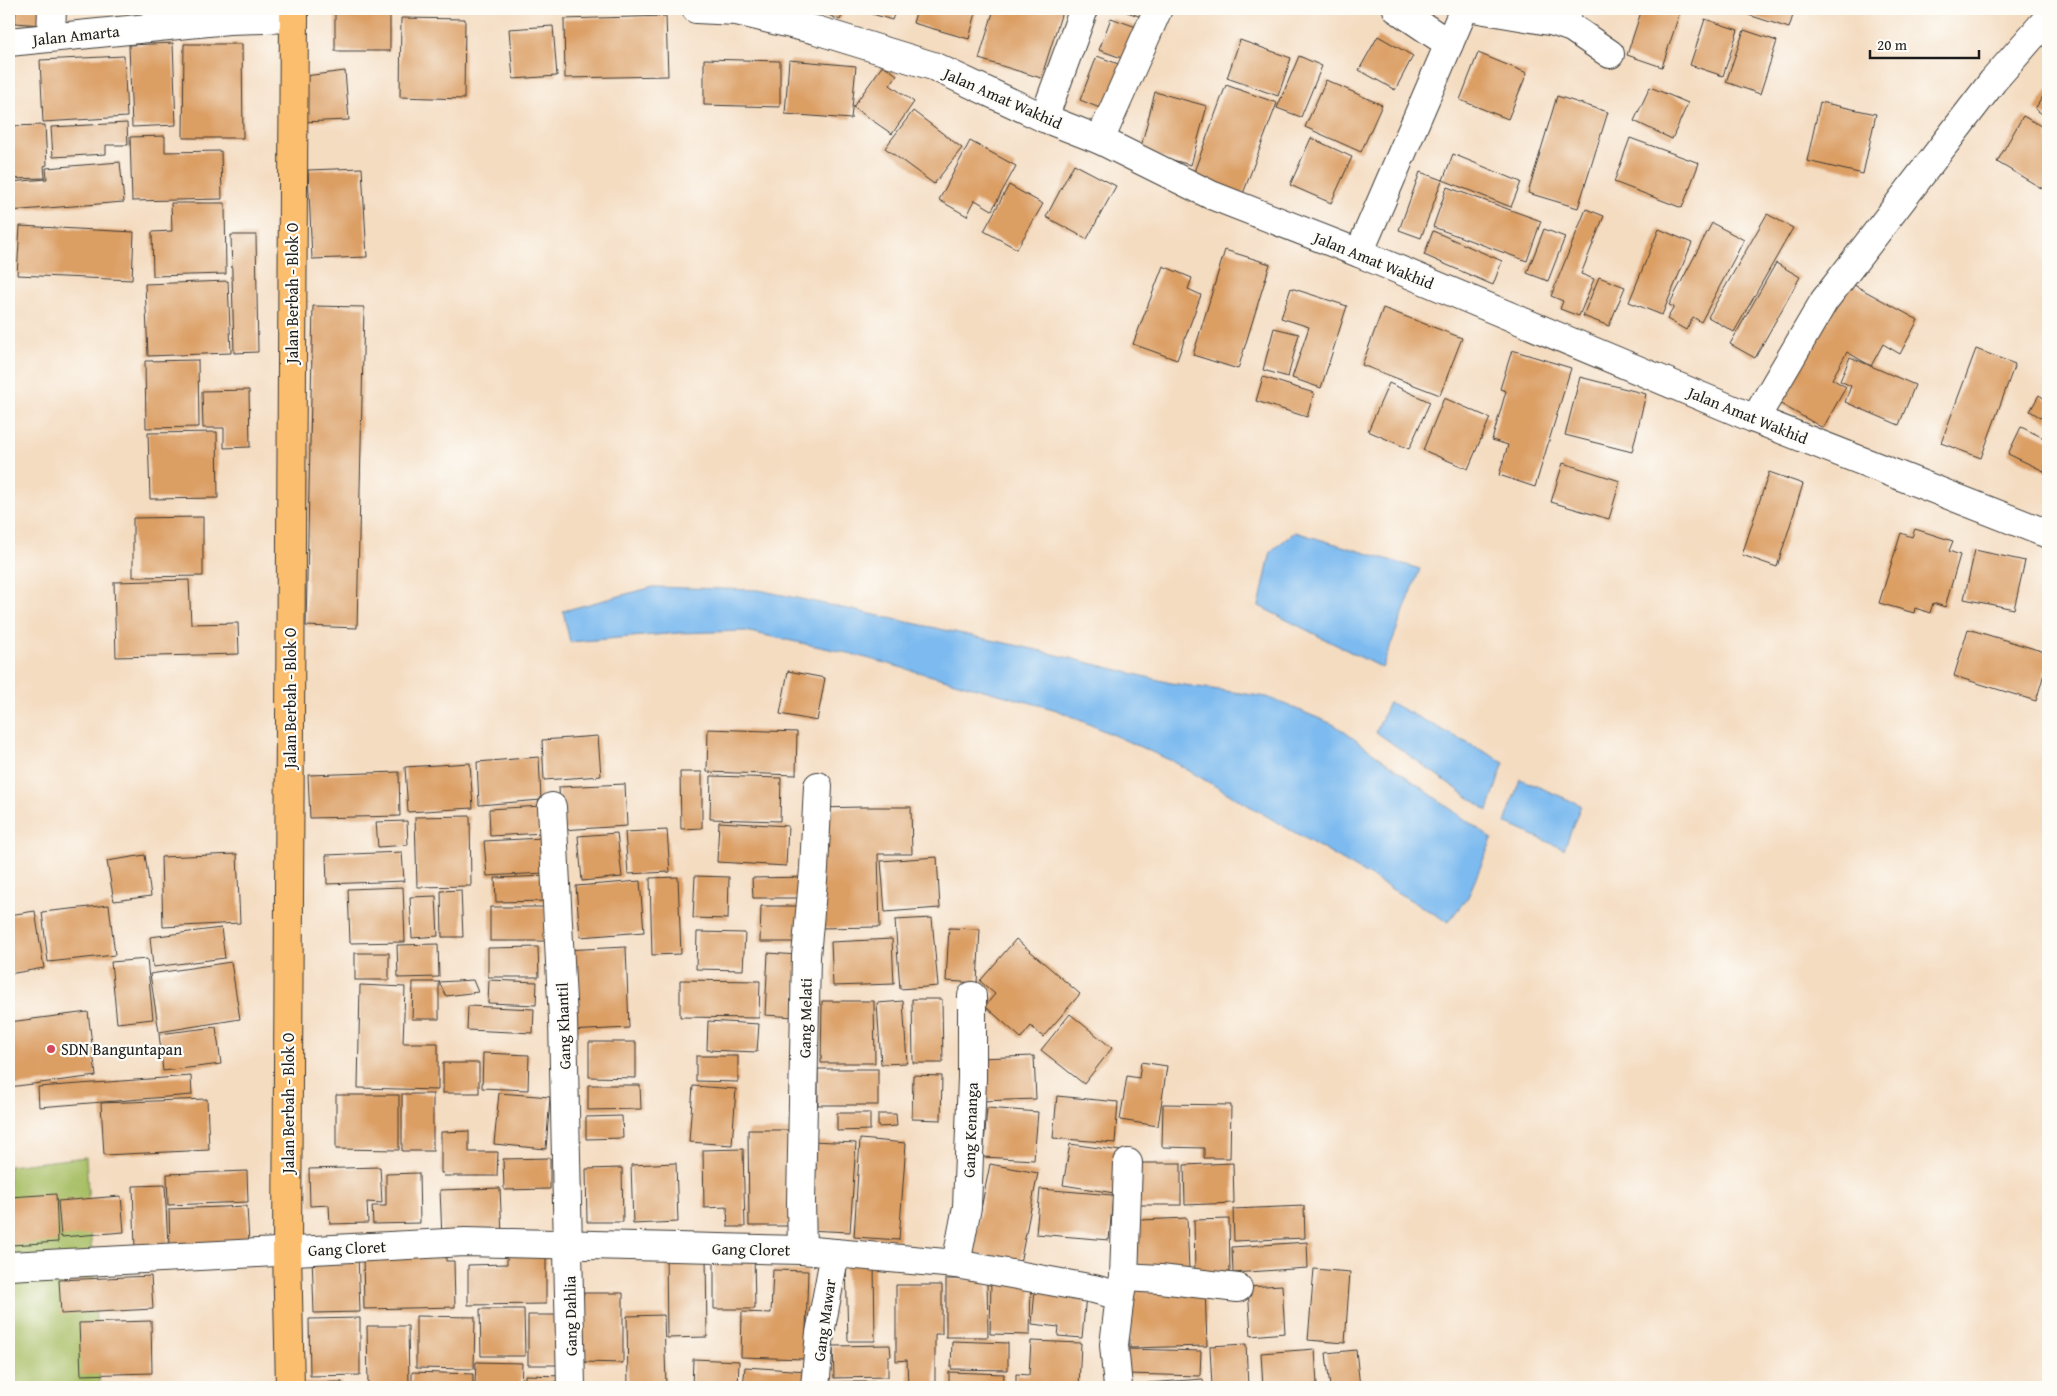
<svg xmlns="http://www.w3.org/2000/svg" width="2057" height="1396" font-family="'Gentium Book Plus',serif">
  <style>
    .green { fill: #a6bd62; stroke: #616c3f }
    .water { fill: #7cbaef; stroke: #4c6b86 }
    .building { fill: #db9e64 }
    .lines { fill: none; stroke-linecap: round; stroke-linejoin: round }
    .minor-casing { stroke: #3c3935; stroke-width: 30 }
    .major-casing { stroke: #3c3935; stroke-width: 30 }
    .minor { stroke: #fff; stroke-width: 28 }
    .major { stroke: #fbbe6e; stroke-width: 28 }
    .poi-dot { fill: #d1495b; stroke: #fdfcf7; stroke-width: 2 }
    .labels { text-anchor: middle; stroke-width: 4.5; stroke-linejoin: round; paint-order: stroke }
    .street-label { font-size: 16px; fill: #1c1c1c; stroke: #fdfcf7 }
    .poi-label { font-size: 16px; fill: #1c1c1c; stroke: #fdfcf7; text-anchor: start }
  </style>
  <rect width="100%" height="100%" fill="#fdfcf7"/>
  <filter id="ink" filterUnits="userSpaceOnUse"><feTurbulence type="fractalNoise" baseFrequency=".02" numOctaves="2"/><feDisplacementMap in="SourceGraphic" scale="10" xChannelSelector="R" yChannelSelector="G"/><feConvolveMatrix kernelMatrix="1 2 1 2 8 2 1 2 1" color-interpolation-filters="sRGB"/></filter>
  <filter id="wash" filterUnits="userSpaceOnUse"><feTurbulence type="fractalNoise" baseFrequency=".0096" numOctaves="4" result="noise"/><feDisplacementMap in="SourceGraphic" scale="20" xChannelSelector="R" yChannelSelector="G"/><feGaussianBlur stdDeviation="1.12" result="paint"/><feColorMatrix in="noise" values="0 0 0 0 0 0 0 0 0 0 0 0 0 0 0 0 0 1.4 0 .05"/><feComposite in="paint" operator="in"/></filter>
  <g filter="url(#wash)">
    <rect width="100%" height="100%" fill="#f4dcc1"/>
    <polygon class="green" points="86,1157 100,1387 9,1387 9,1166"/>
    <g class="water">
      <polygon points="1295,532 1420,569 1382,668 1259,606 1271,551"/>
      <polygon points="653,587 759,590 1033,649 1171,683 1267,697 1335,725 1492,839 1468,897 1448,922 1174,762 1057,710 848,653 745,631 679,633 570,642 563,611"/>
      <polygon points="1389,702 1504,762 1488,811 1376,732"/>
      <polygon points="1520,779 1581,805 1564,849 1505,823"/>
    </g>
    <g id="blocks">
      <g class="building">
        <polygon points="16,9 42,9 41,25 15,23"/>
        <polygon points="127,9 165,9 165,13 127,12"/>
        <rect x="335" y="9" width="55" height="42"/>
        <polygon points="814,9 845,9 840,20"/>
        <polygon points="856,9 896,9 892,20"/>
        <polygon points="917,9 977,9 969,39 913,23"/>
        <polygon points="994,9 1063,9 1041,78 979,59"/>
        <polygon points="1118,9 1155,9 1151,20"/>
        <polygon points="1642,9 1681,9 1662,67 1627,55"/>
        <polygon points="1730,9 1795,9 1789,28"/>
        <polygon points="666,16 668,76 565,78 564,19"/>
        <polygon points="401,18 465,19 464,99 400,97"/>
        <polygon points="1111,18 1142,29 1130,61 1099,50"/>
        <polygon points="1705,19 1738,30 1723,76 1690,65"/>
        <polygon points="553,26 557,76 513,79 509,29"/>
        <polygon points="1744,30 1777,41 1760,94 1726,82"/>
        <polygon points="1378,36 1413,56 1395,90 1359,70"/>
        <polygon points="1240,40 1291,58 1278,96 1227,78"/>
        <polygon points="173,43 176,125 132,127 129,45"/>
        <polygon points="184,44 242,44 243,138 183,138"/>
        <polygon points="1478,53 1527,73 1508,119 1460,100"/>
        <polygon points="124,56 127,117 43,122 40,60"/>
        <polygon points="1097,56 1129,68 1112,113 1080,100"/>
        <polygon points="1299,56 1322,66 1301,117 1277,108"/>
        <polygon points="704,59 780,61 780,107 704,105"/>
        <polygon points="789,60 856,66 851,119 785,114"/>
        <polygon points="883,65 897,75 890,85 914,102 892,134 853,107"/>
        <polygon points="345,71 349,120 301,122 297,77"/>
        <polygon points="1326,80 1382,105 1361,152 1305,127"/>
        <polygon points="1226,85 1277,103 1241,199 1191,180"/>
        <polygon points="1650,87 1688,103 1672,139 1634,121"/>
        <polygon points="2048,88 2048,118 2035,109"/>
        <polygon points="1155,92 1207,106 1191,165 1140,151"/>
        <polygon points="1557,96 1608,112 1578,208 1528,193"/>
        <polygon points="1820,102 1876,114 1863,174 1807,161"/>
        <polygon points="913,111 962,148 934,184 885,148"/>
        <polygon points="2023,116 2048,130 2048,192 1997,162"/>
        <polygon points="127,123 128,145 106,145 106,154 53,157 51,127"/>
        <polygon points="45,125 47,165 44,166 45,178 9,179 9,126"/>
        <polygon points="165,136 165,152 221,151 222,199 132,201 130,137"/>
        <polygon points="1311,138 1352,157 1331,203 1290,185"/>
        <polygon points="1630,138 1699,163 1682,208 1614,182"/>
        <polygon points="970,141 1016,166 992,210 975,200 967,216 939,200"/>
        <polygon points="1453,154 1521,182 1511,207 1443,180"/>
        <polygon points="120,162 124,202 9,211 9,182 47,179 46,168"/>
        <polygon points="1074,164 1116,186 1087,239 1046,217"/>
        <polygon points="362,168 367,257 312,259 308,170"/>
        <polygon points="1420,172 1442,180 1421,238 1399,230"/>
        <polygon points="1009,185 1043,204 1017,249 984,231"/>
        <polygon points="1447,187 1541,221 1527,261 1433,227"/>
        <polygon points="171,203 225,203 226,274 153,276 152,232 172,231"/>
        <polygon points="1586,209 1604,216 1581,274 1594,279 1579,316 1560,309 1563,301 1551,296"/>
        <polygon points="1767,214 1793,228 1734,332 1708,317"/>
        <polygon points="1712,223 1744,240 1701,322 1693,317 1686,330 1667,319 1674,307 1669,305"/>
        <polygon points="20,226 134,232 132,280 17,275"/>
        <polygon points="1544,229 1565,237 1548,281 1527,273"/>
        <polygon points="1659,229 1692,243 1662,315 1629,302"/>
        <polygon points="1433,231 1502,261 1493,285 1424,255"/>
        <polygon points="231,235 256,235 258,352 234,353"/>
        <polygon points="1225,250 1270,264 1238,369 1193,355"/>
        <polygon points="1776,263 1800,277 1755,358 1730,344"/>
        <polygon points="1163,266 1192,278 1188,289 1201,295 1177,360 1133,344"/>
        <polygon points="1599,277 1625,287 1609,326 1583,316"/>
        <polygon points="1845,280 1918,320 1900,354 1883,344 1871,366 1847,352 1832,379 1846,387 1823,428 1779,403"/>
        <polygon points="228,281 231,353 148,356 145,284"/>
        <polygon points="1291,288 1347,306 1321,388 1292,378 1309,327 1281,318"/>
        <polygon points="313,306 364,307 357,628 306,626"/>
        <polygon points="1383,308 1462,338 1440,395 1362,365"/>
        <polygon points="1274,328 1299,334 1288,377 1263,370"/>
        <polygon points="1976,349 2015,364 1981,458 1941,443"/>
        <polygon points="1512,350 1571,368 1535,487 1499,475 1508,445 1492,440 1506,391 1500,389"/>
        <polygon points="1850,357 1915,385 1899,425 1845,402 1851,386 1840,381"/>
        <polygon points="198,360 199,427 146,428 145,361"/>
        <polygon points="1263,377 1314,393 1307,417 1256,401"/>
        <polygon points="1580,377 1646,394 1632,452 1565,435"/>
        <polygon points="1389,383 1430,402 1409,449 1368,431"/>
        <polygon points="249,390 250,447 224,448 224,428 203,428 202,391"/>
        <polygon points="2039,395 2048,401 2048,422 2030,411"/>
        <polygon points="1444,398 1490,418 1468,469 1423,450"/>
        <polygon points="2021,427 2048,440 2048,473 2008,454"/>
        <polygon points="217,432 218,498 150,499 148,433"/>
        <polygon points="1563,463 1620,481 1609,519 1551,502"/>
        <polygon points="1769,472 1803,484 1777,567 1742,555"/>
        <polygon points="203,517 203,576 133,577 133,518"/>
        <polygon points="1915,529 1953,541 1949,551 1960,555 1945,607 1933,603 1930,613 1915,608 1914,613 1879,603 1901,533 1912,537"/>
        <polygon points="1975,550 2025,561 2014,609 1964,599"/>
        <polygon points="189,580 191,624 238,623 239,654 116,657 114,582"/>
        <polygon points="1968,629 2048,653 2048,660 2036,701 1954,676"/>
        <polygon points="788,671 825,678 817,721 780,714"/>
        <polygon points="708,729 797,732 796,775 707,772"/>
        <polygon points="598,736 601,776 544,780 542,740"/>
        <polygon points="539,757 541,800 479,805 477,762"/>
        <polygon points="470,763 473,808 408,812 405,767"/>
        <polygon points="399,772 400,816 310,818 308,775"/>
        <polygon points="680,772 702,772 702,828 681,829"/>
        <polygon points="711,776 781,778 780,821 710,819"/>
        <polygon points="625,784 627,826 561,830 559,787"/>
        <polygon points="542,806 544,833 490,836 489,809"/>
        <polygon points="862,807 911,807 912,854 878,854 880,927 820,928 818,808"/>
        <polygon points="470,816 471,886 417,887 415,817"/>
        <polygon points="407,821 408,845 378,847 376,822"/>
        <polygon points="719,822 788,826 786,866 717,862"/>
        <polygon points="667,830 670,872 628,874 625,832"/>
        <polygon points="617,833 622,877 582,881 578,836"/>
        <polygon points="543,838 545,873 487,876 484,841"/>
        <polygon points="402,852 404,881 327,884 326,855"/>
        <polygon points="237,854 240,923 163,927 161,857"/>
        <polygon points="145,855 151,896 114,901 107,861"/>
        <polygon points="937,857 940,908 885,912 881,861"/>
        <polygon points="547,876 548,901 496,902 495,878"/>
        <polygon points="695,876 729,877 728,919 693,918"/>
        <polygon points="678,877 681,954 652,955 650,878"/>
        <polygon points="808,877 808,898 753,898 752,878"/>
        <polygon points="640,881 644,932 580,937 576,886"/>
        <polygon points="403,887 405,942 350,943 348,889"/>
        <polygon points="461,890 463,937 442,937 441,891"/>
        <polygon points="436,896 438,936 412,938 410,897"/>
        <polygon points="109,905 115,955 48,962 42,912"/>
        <polygon points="761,906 799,906 798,942 760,942"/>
        <rect x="490" y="907" width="55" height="34"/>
        <polygon points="35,911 44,968 9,974 9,915"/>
        <polygon points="932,918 938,986 900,989 895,920"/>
        <polygon points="221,928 225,958 153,967 150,937"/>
        <polygon points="949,928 980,929 977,983 946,981"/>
        <polygon points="697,932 745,933 743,970 696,969"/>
        <polygon points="892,939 894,984 833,986 831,942"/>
        <polygon points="1016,939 1080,994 1043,1037 1031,1026 1021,1038 985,1006 995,994 980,981"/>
        <polygon points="438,944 439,977 398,978 397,945"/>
        <polygon points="538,947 539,977 488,977 488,948"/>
        <polygon points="626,947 629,1028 568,1031 564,950"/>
        <rect x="355" y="953" width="34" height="27"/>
        <polygon points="768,953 798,955 795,1017 765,1015"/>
        <polygon points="147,959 153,1019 117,1023 111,962"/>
        <polygon points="231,962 240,1019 159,1032 150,974"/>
        <polygon points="473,980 478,992 446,996 439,982"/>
        <polygon points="489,980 537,982 536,1005 488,1003"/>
        <polygon points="680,980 760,981 759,1018 680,1017"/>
        <polygon points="413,982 439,982 439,1019 412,1019"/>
        <polygon points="360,985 405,987 403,1043 438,1043 438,1090 358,1088"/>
        <polygon points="912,999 942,999 943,1063 913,1063"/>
        <polygon points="822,1001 874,1001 875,1063 821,1063"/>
        <polygon points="903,1001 907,1063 881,1064 877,1003"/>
        <polygon points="468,1006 534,1009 533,1033 467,1030"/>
        <polygon points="88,1012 96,1076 9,1087 9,1022"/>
        <polygon points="1070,1014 1112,1048 1084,1084 1041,1050"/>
        <polygon points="708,1021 759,1024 757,1052 707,1050"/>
        <polygon points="216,1027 221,1064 163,1071 159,1034"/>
        <polygon points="589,1042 636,1042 636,1078 589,1077"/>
        <polygon points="483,1053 529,1055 528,1090 482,1088"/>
        <polygon points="696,1056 738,1056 738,1082 696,1081"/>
        <polygon points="1034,1056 1036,1099 982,1101 980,1058"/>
        <polygon points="1141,1062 1167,1066 1158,1126 1120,1120 1127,1076 1139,1078"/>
        <rect x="443" y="1063" width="36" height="30"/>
        <rect x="818" y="1069" width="60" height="36"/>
        <polygon points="913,1075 942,1076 941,1120 912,1119"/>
        <polygon points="191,1076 192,1095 39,1107 38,1087"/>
        <polygon points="588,1085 640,1085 641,1109 588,1110"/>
        <polygon points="693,1086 736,1089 732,1145 689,1142"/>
        <polygon points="499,1093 550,1097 546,1149 494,1144"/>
        <rect x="402" y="1094" width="31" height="57"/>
        <polygon points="336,1095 399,1095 399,1150 336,1149"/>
        <polygon points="1057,1096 1118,1102 1115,1143 1053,1138"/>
        <polygon points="207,1099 209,1150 104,1155 101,1103"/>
        <polygon points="1163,1104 1231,1105 1230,1158 1204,1158 1204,1148 1162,1147"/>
        <polygon points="987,1108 1038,1112 1034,1160 983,1157"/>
        <polygon points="837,1113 870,1113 870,1130 837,1131"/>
        <polygon points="878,1114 896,1114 897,1126 878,1127"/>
        <polygon points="622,1116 623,1138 586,1139 586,1117"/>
        <polygon points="748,1130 792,1130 793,1226 749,1226"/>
        <polygon points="469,1131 469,1152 498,1152 497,1176 444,1176 443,1173 441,1173 441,1132"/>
        <polygon points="860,1139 906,1143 899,1240 854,1237"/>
        <polygon points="812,1141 856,1143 850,1232 806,1230"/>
        <polygon points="1070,1144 1121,1151 1114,1193 1063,1185"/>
        <polygon points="743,1149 745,1227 728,1227 727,1207 704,1208 703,1150"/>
        <polygon points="550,1158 550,1189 504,1190 503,1159"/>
        <polygon points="676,1163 678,1222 633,1224 631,1165"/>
        <rect x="1131" y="1163" width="50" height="42"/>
        <polygon points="1233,1163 1234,1203 1185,1205 1184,1165"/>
        <polygon points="990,1164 1038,1173 1020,1263 972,1254"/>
        <polygon points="380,1167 382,1203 367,1202 368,1223 330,1224 329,1205 310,1206 309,1169"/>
        <polygon points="622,1168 623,1222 587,1222 586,1169"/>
        <polygon points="247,1171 248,1202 168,1205 167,1174"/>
        <polygon points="419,1173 420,1223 373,1224 372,1206 386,1206 386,1174"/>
        <polygon points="165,1185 168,1247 135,1248 133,1186"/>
        <polygon points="500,1188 502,1236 442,1238 440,1190"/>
        <polygon points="1040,1189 1113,1195 1109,1240 1036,1234"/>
        <polygon points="56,1194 58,1242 12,1245 9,1197"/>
        <polygon points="121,1196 124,1232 61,1237 58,1201"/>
        <polygon points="247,1206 249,1243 170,1247 169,1209"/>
        <polygon points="1304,1206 1305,1238 1234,1241 1233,1209"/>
        <polygon points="1187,1218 1189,1271 1130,1272 1129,1225 1140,1224 1140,1220"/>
        <polygon points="1229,1219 1230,1272 1195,1273 1194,1220"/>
        <polygon points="1307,1242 1308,1268 1233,1273 1232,1247"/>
        <polygon points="446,1250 446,1261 454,1261 455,1307 364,1309 363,1252"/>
        <polygon points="507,1253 546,1253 546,1304 468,1305 468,1265 507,1264"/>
        <polygon points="666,1253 706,1253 707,1337 667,1338"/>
        <polygon points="358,1254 360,1312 314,1313 312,1255"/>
        <polygon points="714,1254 754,1254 755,1309 714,1309"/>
        <polygon points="846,1262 874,1262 875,1341 848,1341"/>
        <polygon points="1314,1269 1350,1272 1345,1343 1308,1340"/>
        <polygon points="773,1270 808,1271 805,1359 741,1357 742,1312 771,1313"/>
        <polygon points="151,1276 153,1309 61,1314 59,1280"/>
        <polygon points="946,1279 987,1279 988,1337 946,1337"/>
        <polygon points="991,1279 1031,1280 1030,1335 990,1334"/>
        <polygon points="896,1285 942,1285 942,1334 935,1334 935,1387 908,1387 907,1360 896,1361"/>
        <polygon points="1282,1285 1285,1333 1251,1336 1248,1287"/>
        <polygon points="1205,1286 1207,1346 1130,1348 1128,1289"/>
        <polygon points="1035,1289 1086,1295 1082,1338 1058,1336 1059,1327 1032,1324"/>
        <polygon points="582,1293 623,1293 623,1363 582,1362"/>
        <polygon points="480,1309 524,1309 525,1356 481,1356"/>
        <polygon points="528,1315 563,1315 562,1365 528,1365"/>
        <polygon points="664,1315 666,1387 628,1387 627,1316"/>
        <polygon points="416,1316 475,1317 474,1369 416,1368"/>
        <polygon points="360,1318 360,1375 310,1376 309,1319"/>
        <polygon points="151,1321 152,1373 81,1375 79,1323"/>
        <polygon points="367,1326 408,1326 409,1386 368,1387"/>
        <polygon points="952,1341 1008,1343 1008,1370 951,1369"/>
        <polygon points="1031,1341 1081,1343 1079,1387 1016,1387 1016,1374 1029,1375"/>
        <polygon points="1246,1344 1248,1387 1212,1387 1210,1346"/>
        <polygon points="890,1345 891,1356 888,1356 888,1377 834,1378 833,1346"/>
        <polygon points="1127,1349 1201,1351 1200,1376 1127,1374"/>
        <polygon points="1315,1349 1317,1385 1263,1387 1261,1353"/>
        <polygon points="1356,1350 1360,1387 1330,1387 1326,1353"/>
        <polygon points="693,1359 739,1361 738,1387 692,1387"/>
        <polygon points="476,1362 522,1363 521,1387 475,1386"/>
        <polygon points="745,1367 807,1371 806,1387 743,1387"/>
        <polygon points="412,1372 473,1374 473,1387 412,1387"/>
        <polygon points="949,1372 1004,1374 1003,1387 949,1387"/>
        <polygon points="525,1375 566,1376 566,1387 525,1387"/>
        <polygon points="1203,1379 1204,1387 1147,1387 1147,1383"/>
        <polygon points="342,1382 342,1387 304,1387 304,1383"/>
        <rect x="830" y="1382" width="73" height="5"/>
      </g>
    </g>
  </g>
  <g filter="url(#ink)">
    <use href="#blocks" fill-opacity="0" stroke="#3c3935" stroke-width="1"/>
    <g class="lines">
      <defs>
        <g id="minor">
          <polyline points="696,9 736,11 816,30 933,66 1044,118 1100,140 1211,195 1359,253 1755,419 2048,534"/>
          <polyline points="1397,9 1449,44"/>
          <polyline points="1479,9 1555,22 1568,9"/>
          <polyline points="1555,22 1572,28 1610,54"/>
          <polyline points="51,36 52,9"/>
          <polyline points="9,42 228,20 294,18"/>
          <polyline points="1044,118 1084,9"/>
          <polyline points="1100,140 1158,9"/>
          <polyline points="1359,253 1464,9"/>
          <polyline points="1755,419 1824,301 1993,81 2048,18"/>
          <polyline points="552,807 563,1020 571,1387"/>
          <polyline points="802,1250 801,1202 806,956 814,869 818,786"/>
          <polyline points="956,1264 967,1207 972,1078 972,996"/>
          <polyline points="9,1266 465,1242 802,1250 956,1264 1094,1289 1120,1296 1114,1345 1118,1387"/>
          <polyline points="1124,1277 1160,1279 1238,1288"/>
          <polyline points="1120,1296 1124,1277 1128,1163"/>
          <polyline points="815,1387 820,1333 835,1253"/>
        </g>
        <polyline id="major" points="290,1387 287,1250 294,9"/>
      </defs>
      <use href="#minor" class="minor-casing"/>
      <use href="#major" class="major-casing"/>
      <use href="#minor" class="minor"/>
      <use href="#major" class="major"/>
    </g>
  </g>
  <circle class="poi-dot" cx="51" cy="1049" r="5"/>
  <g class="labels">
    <g class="street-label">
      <text transform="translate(76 35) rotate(-6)" y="6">Jalan Amarta</text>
      <text transform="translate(1003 98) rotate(24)" y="6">Jalan Amat Wakhid</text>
      <text transform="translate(1374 260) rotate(22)" y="6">Jalan Amat Wakhid</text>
      <text transform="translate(292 293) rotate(-90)" y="6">Jalan Berbah - Blok O</text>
      <text transform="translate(1748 415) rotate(22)" y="6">Jalan Amat Wakhid</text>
      <text transform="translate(290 698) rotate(-90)" y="6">Jalan Berbah - Blok O</text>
      <text transform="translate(805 1018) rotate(-89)" y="6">Gang Melati</text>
      <text transform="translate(563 1026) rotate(-92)" y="6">Gang Khantil</text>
      <text transform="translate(288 1103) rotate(-90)" y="6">Jalan Berbah - Blok O</text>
      <text transform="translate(970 1130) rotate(-88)" y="6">Gang Kenanga</text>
      <text transform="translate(347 1248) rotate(-3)" y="6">Gang Cloret</text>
      <text transform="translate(751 1249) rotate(1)" y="6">Gang Cloret</text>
      <text transform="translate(570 1316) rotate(-91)" y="6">Gang Dahlia</text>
      <text transform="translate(824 1320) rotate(-82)" y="6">Gang Mawar</text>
    </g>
    <g class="poi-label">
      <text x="61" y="1055">SDN Banguntapan</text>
    </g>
  </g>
  <rect width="2057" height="1396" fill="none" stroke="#fdfcf7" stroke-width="30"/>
  <path d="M1870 50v8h109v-8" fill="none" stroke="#1c1c1c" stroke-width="2.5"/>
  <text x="1877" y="50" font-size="15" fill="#1c1c1c" stroke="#fdfcf7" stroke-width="4" paint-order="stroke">20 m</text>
</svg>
